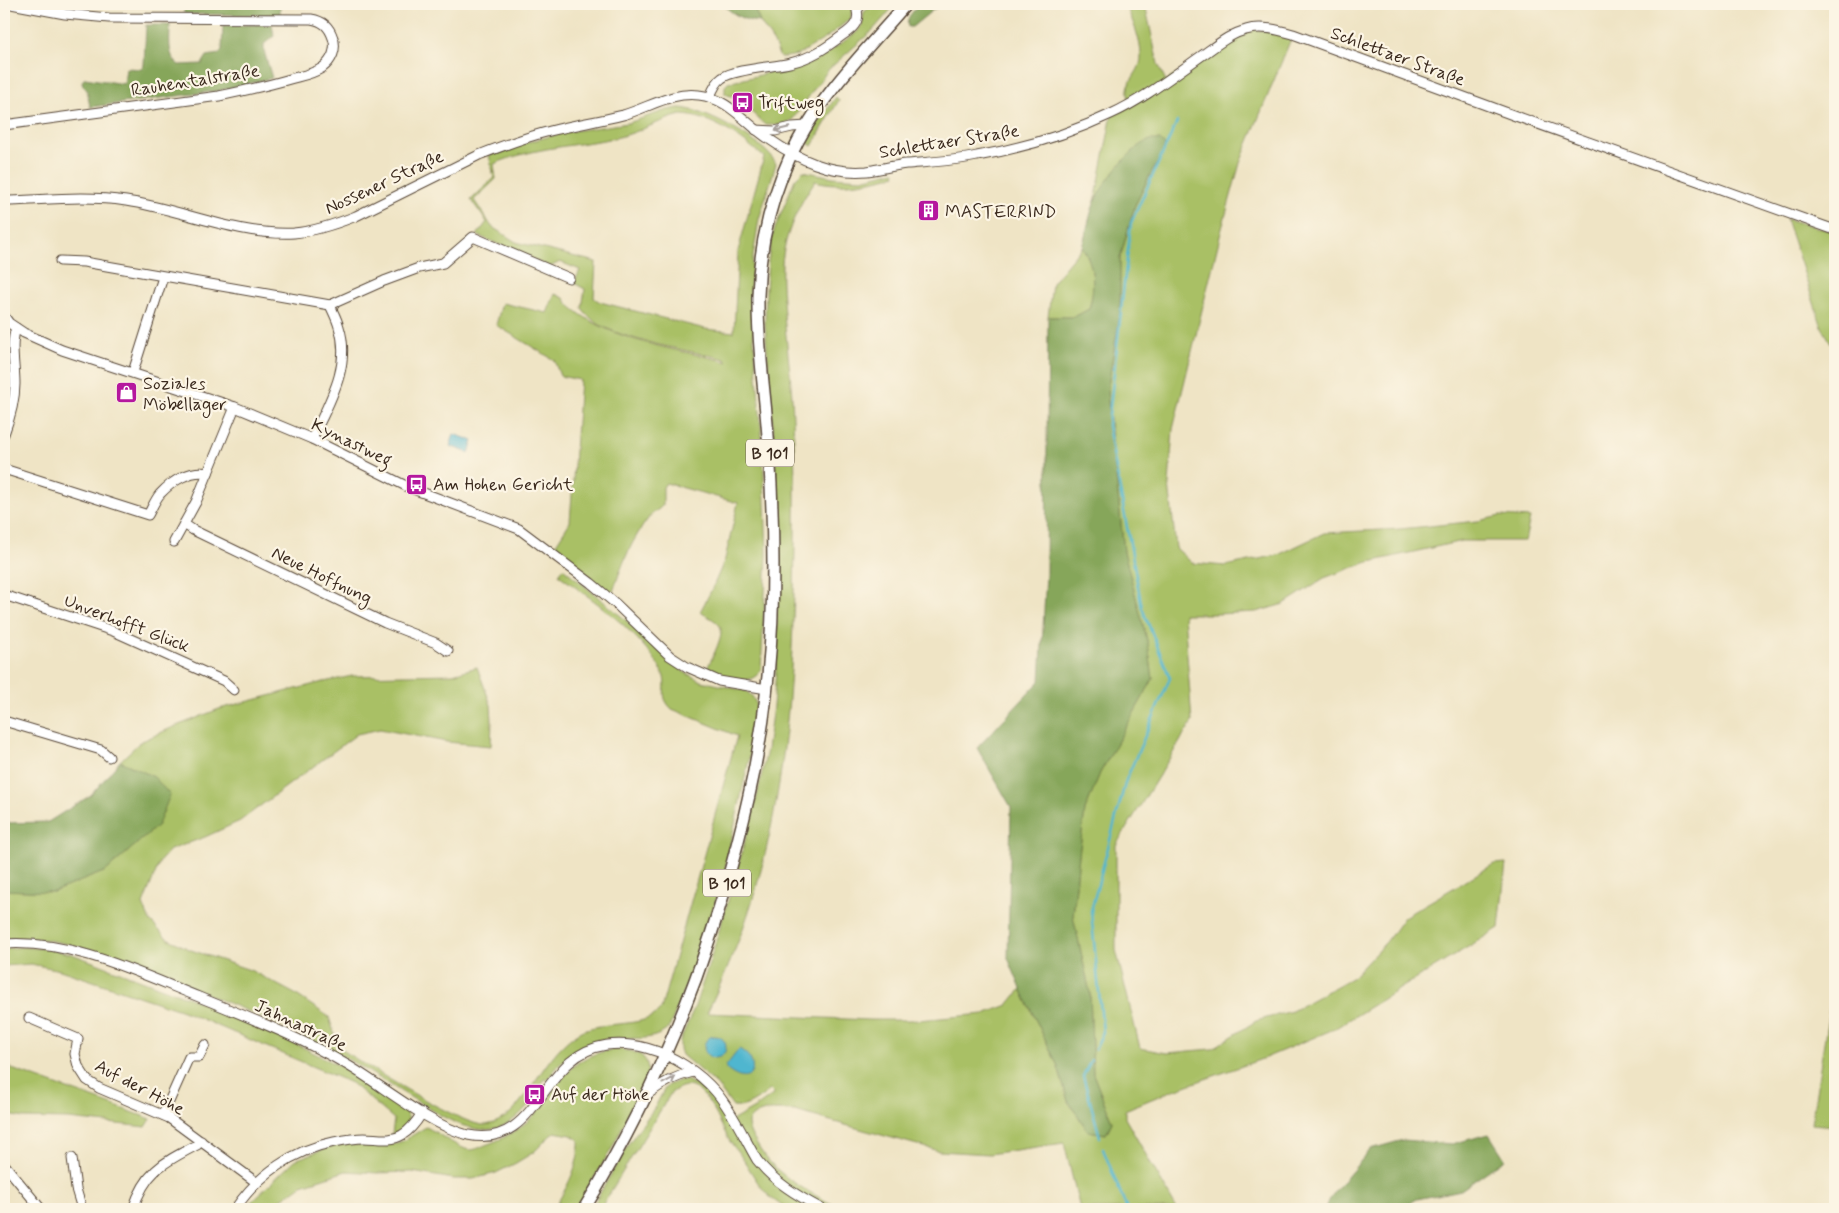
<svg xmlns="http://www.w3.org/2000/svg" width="1839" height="1213" font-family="Mynerve,sans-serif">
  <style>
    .green { fill: #a9c065; stroke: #727542; fill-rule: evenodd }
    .forest { fill: #86a65a; stroke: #60683c }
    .water { fill: #50b6cf; stroke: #467076 }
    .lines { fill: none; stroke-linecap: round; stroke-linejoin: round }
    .stream { stroke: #50b6cf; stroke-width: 2.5 }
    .minor-casing { stroke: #564637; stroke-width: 11 }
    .major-casing { stroke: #564637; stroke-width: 14 }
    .minor { stroke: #fff; stroke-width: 9 }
    .major { stroke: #fff; stroke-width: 11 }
    .oneway { stroke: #a79f9a }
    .labels { text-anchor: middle; stroke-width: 4.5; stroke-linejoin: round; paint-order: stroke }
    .shield { fill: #fcf5e5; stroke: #75675a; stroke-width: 1 }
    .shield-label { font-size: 16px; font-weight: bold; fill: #3b2a1e }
    .street-label { font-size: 18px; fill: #3b2a1e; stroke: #fcf5e5 }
    .poi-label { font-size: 18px; fill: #3b2a1e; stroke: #fcf5e5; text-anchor: start }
  </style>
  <rect width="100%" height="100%" fill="#fcf5e5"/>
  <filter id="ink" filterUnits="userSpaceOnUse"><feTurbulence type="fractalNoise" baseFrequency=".02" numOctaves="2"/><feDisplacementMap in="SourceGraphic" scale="10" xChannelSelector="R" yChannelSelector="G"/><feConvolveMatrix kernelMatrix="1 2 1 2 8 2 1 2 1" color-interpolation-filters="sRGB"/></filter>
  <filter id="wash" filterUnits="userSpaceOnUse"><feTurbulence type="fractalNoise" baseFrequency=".0096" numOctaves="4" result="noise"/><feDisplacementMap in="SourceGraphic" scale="20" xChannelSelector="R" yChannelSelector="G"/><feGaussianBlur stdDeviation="1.12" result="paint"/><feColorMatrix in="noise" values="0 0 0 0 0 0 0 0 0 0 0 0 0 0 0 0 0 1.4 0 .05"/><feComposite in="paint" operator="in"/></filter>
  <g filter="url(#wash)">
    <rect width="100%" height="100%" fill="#efe4c5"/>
    <g class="green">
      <polygon points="752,4 850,4 857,11 851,12 851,18 826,38 798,55 780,58 774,43 760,22"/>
      <polygon points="874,4 896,4 872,31 828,70 792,120 780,125 765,125 737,98 725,94 725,86 728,83 764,74 770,71 807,65 825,55 857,32 862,25 864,12"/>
      <path d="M1128,4H1145L1158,64L1166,81L1247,29L1293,34L1240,163L1221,232L1173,429L1169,484L1176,548L1192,563L1225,566L1278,555L1324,533L1400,529L1478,521L1500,516L1530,518L1525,541H1462L1365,563L1324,578L1284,604L1256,612L1217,614H1184L1192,722L1116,845V950L1140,1048L1167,1053L1212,1049L1256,1021L1292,1011L1353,977L1387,941L1404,917L1494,864L1506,863L1499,928L1334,1029L1265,1058L1171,1091L1125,1110V1118L1177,1209H1080L1064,1143L989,1154L939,1151L795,1111C779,1110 758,1107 748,1122C748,1130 752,1136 756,1143C775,1177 809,1192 842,1209C821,1209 796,1213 778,1203C759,1191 751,1169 738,1152C736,1149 733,1146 731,1143C721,1128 711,1094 692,1087C684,1084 677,1089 671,1093L600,1209H591L629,1143L655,1107L665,1088L668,1085L681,1080H686L701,1086L717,1102L730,1122L756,1107L774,1094L770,1090C760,1098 746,1109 733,1107L717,1085L682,1055L680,1049V1041L695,1006L710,961L734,881L757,796L767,750L773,706L776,671L778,555L775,451L765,324L766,290L768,262L772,236L795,179L803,171L833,177L862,179L894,171L896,175C869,182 843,188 815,181C799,204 784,235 782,264C781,281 783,298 784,315C787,349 792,383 793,418C797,501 795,586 791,670C786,752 774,836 748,914C737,948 722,981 707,1013L870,1020H919L984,1014L1008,1005L1021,989L1057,1064L1068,1101L1088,1131L1106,1134L1112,1122L1093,1074L1090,993L1073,916L1079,855L1085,810L1100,773L1153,679L1148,644L1124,552L1107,392L1120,314V258L1135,205L1152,171L1162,156L1117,168L1095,202L1112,114L1131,104C1120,81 1141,76 1141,57C1141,39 1133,23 1127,7Z"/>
      <polygon points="836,97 839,100 812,146 808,143 817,124"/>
      <path d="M679,108C701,108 768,143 776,164L759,219L753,257L750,290L763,450L767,555L761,670C750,689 722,677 706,671C710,661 725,636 720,626C716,620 707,616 700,612L713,587L725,559L738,503L666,483L663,487V505C660,509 655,511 651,515C632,538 621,566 612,595L554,547L570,522L580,380L560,376L554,360L496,325L502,303L547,313L555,294L564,298C568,306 574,309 580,314C623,344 679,349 728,362L725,359C688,350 635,343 602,326C594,322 587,315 582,308L585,289L574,283L580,270L560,262L550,267L477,235L487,222L471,200L494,178L489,155L517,145L566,132L628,123L667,110ZM681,115C712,116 741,138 764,157L738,251L734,332L705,329L600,302L594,298L596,262L516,242L492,227L474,200L496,179L494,164C533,147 578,146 619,137C640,132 660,120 681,115Z"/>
      <polygon points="1786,219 1835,232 1835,350 1822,327"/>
      <path d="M1082,247C1095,265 1095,288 1089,309L1074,317H1048L1052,283Z"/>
      <path d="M563,568L627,621L684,672L701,681L746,691L752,696L756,703L751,750L723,878L698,956L669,1028C649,1045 629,1035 605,1039C578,1042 562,1060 547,1080L545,1079L530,1100L531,1102C517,1119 501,1133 477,1129C457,1126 440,1115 422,1104C396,1089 371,1072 344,1057C285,1025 220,999 157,975C108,957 57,933 4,939V890L53,892L106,871L158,825L154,777L120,761L140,742L169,729L219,709L319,683L352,676L453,674L477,667L491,705L492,721L491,746L447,742L380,729L357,734L240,821L205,837L170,850L160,861L143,904L150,921L167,938L191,950L250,970L295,994L329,1017L338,1045L348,1054C371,1068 465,1128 486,1125C505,1122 516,1108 527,1093C542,1072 558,1043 582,1031C605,1020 646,1029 661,1009L737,736L672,709C659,696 667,692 664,677C663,673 659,667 657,663C632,626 594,601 559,575Z"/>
      <path d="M21,947L47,949L72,954L221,1010L282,1037L346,1069L403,1108C414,1122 408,1130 392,1134L394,1119L351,1083L183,1011L60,970L31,964L4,966V949Z"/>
      <polygon points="1834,980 1835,1126 1811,1124"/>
      <path d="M611,1050C632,1049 654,1053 646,1079L611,1150L575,1209H554C566,1188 580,1166 579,1140L571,1135L554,1132L534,1152L516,1163L496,1173L473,1179H454L412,1172L377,1173L346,1171L302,1185L267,1209H239L242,1206L245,1208L295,1160L329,1147L352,1143V1145L393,1144L403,1141L426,1127C437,1132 459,1149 470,1150C476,1150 482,1146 488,1144C508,1137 523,1127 538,1111C564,1080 567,1058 611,1050Z"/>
      <polygon points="4,1064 12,1069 151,1119 146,1127 68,1119 24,1118 4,1114"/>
    </g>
    <g class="forest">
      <polygon points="184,4 280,4 280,15 184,14"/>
      <path d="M722,4H752L760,22C744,21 734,15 722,4Z"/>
      <path d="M920,4H945L934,9L912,27H908C905,17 914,11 920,4Z"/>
      <path d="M272,24L274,36L264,44V51L272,78L217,91L90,107L87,90L83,86L82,81L85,78L124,84L126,68L142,69L144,65L146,25H170C170,40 167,56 179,65L202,64L207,56L219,54L222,50L223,26Z"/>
      <path d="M1150,140H1160L1165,145L1162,156L1152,171L1135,205L1120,258V314L1107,392L1124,552L1148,644L1153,679L1100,773L1085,810L1079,855L1073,916L1090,993L1093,1074L1112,1122L1106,1134L1088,1131L1068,1101L1057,1064L1021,989L1008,958L1011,807L977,748L1040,681L1046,575L1048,317H1074L1089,309C1095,288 1095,265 1082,247C1087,232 1089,215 1095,201C1105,181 1129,149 1150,140Z"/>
      <polygon points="120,761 154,777 170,795 158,825 106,871 53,892 4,890 4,823 48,822 91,795"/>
      <polygon points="1489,1134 1505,1159 1461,1190 1417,1199 1400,1209 1324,1209 1335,1191 1371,1149 1403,1140 1452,1144"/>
    </g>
    <g class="water">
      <polygon points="454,434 473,441 469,453 450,446"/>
      <circle cx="715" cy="1047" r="11"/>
      <path d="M739,1049C762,1060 754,1093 726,1069V1066Z"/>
    </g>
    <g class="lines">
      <g class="stream">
        <polyline points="1095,1049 1103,1032 1091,911 1126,780 1170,678 1142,608 1108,425 1131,223 1177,122"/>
        <polyline points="1091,1060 1083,1076 1100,1137"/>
        <polyline points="1103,1149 1127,1209"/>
      </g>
    </g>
  </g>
  <g filter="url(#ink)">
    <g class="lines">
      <defs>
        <g id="minor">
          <path d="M710,97C713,89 716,82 722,78C734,69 774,67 790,63C811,58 826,48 843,35C852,29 860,22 857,11L861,4"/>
          <path d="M4,125L219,96C243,91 266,86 290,79C301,76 313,74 322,68C332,61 337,49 333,38C329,26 323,21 311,19L109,18L65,14L11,4"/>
          <polyline points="756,130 775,131 792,127 807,126"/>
          <path d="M4,201C44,200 85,195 126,201C181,209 237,236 294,233C315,231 336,224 356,216L479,155C502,146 526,137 550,131C574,125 599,121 623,115C648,108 673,91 699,95C728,98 746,124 769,139C799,160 830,174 867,171C880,169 893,166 906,164C930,162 954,161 977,156C1023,148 1069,134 1111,114C1144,99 1174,75 1204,54C1217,45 1230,34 1246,30C1260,25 1279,30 1293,34L1513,115L1835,230"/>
          <polyline points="60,261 84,262 330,305 384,281 419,268 443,263 473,237 569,278"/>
          <polyline points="4,316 9,323 24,333 62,350 235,407 312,439 408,487 519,529 591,583 616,604 670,656 687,667 719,681 767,689"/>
          <polyline points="133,372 163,277"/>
          <path d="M4,434C10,418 15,401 15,384C15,365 10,345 16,328"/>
          <path d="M312,439C328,404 352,367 339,327C337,319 333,312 330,305"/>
          <path d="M4,469L148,515C152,508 155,500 160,494C172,481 191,469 208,473"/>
          <polyline points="184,524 193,530 385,623 436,643 448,651"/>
          <polyline points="174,542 196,502 235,407"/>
          <polyline points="4,595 113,631 224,681 234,690"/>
          <polyline points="4,721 101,750 109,757"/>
          <path d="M4,944C70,939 139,973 199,997C250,1018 302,1038 349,1066C383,1086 431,1126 468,1135C524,1147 537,1090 570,1062C613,1024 683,1053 716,1092C733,1112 744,1138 757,1160C774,1182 798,1196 822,1209"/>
          <polyline points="29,1018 78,1039 75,1054 78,1066 87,1080 99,1088 169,1118 256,1182"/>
          <path d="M648,1094C662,1083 676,1076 693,1072"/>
          <polyline points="163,1115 189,1057 199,1057 205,1045"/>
          <polyline points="72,1158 76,1189 82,1209"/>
          <polyline points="4,1164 41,1209"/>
          <path d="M133,1209C146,1170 163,1163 197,1145L201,1141"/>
          <path d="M235,1209C258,1175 293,1150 334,1142C344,1140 354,1138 364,1138C377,1138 391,1142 402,1135C411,1130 417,1121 422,1113"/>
        </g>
        <path id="major" d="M584,1209C654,1095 705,972 738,841C752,787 763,733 768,676C775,602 774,525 769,450C766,399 757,347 758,296C759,243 773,188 798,141C824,92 870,46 906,4"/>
      </defs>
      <use href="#minor" class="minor-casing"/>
      <use href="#major" class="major-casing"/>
      <use href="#minor" class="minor"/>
      <use href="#major" class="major"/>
    </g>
    <defs><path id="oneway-shaft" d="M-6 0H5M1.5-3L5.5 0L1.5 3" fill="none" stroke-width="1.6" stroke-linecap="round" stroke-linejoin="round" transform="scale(1.25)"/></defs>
    <g class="oneway">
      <use href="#oneway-shaft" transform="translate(782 129) rotate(167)"/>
      <use href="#oneway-shaft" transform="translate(669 1080) rotate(-28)"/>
    </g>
  </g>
  <defs>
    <symbol id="bus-square" viewBox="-11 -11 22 22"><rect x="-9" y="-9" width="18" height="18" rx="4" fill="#b5179e" stroke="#fcf5e5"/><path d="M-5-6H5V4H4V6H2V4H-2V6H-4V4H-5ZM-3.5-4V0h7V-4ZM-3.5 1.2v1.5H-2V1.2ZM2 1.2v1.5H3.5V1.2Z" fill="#fff"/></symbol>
    <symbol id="building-square" viewBox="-11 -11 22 22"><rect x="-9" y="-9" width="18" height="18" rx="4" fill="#b5179e" stroke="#fcf5e5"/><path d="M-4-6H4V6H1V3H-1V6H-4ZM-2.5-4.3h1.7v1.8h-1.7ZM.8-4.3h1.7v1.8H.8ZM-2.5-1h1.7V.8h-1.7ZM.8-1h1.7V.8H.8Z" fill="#fff"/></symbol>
    <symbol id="shop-square" viewBox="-11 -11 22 22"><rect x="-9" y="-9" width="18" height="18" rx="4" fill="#b5179e" stroke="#fcf5e5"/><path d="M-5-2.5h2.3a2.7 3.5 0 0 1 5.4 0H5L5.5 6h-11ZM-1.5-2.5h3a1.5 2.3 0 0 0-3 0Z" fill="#fff"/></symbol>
  </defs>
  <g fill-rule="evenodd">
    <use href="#bus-square" x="730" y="90" width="25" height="25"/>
    <use href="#building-square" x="916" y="198" width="25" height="25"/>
    <use href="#shop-square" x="114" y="380" width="25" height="25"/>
    <use href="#bus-square" x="404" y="472" width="25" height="25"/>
    <use href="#bus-square" x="522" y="1082" width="25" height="25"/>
  </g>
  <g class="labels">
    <g class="shield">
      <rect x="746" y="439.5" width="48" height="27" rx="4"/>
      <rect x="703" y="869.5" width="48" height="27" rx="4"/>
    </g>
    <g class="shield-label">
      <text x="770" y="459">B 101</text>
      <text x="727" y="889">B 101</text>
    </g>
    <g class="street-label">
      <text transform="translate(1398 56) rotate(20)" y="6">Schlettaer Straße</text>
      <text transform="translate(195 80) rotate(-9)" y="6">Rauhentalstraße</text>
      <text transform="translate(949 141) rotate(-9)" y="6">Schlettaer Straße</text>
      <text transform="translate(384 182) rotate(-25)" y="6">Nossener Straße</text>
      <text transform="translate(352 442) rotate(26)" y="6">Kynastweg</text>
      <text transform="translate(322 575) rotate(26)" y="6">Neue Hoffnung</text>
      <text transform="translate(127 623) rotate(21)" y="6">Unverhofft Glück</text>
      <text transform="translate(301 1025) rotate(25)" y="6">Jahnastraße</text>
      <text transform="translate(140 1087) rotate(28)" y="6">Auf der Höhe</text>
    </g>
    <g class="poi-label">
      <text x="758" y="108">Triftweg</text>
      <text x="945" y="217">MASTERRIND</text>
      <text x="143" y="389">Soziales<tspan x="143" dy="21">Möbellager</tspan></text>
      <text x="433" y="490">Am Hohen Gericht</text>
      <text x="551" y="1100">Auf der Höhe</text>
    </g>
  </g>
  <rect width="1839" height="1213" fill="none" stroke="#fcf5e5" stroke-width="20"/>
</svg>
